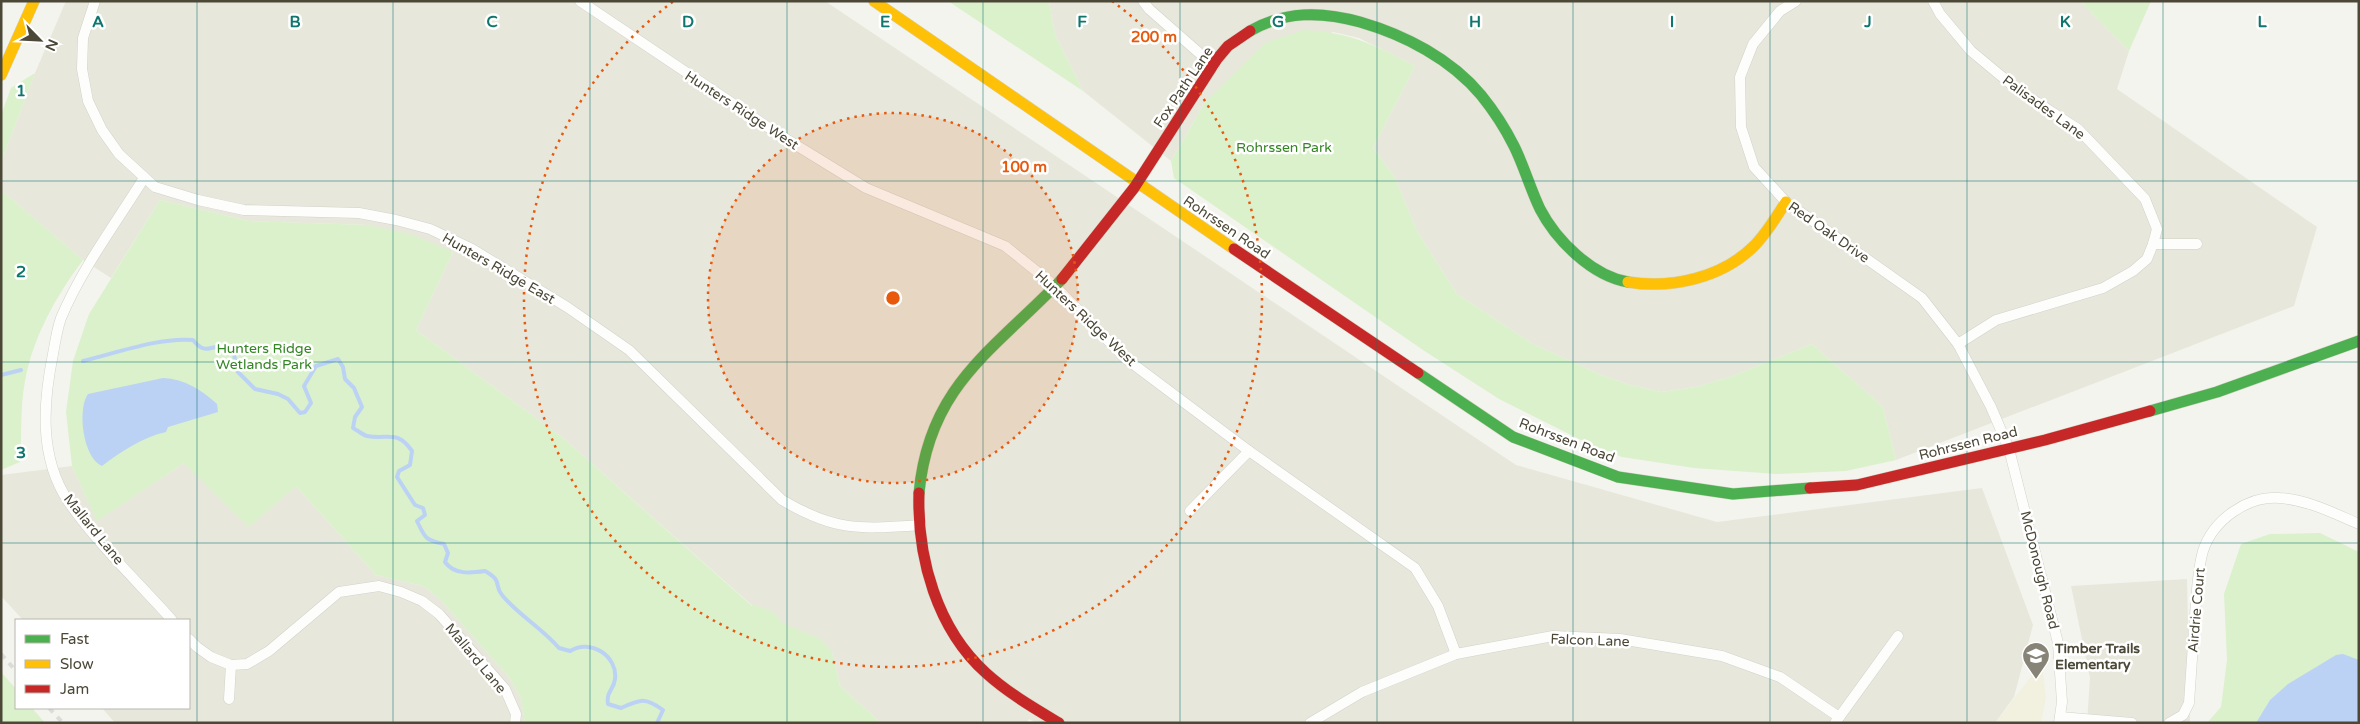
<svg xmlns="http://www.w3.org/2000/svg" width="2360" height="724" font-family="'Varela Round',sans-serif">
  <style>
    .residential { fill: #e8e7db }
    .education { fill: #f2f1e0 }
    .green { fill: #daf1cc }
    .water { fill: #bbd2f5 }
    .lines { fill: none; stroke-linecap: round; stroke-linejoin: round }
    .stream { stroke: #bbd2f5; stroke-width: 4 }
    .street-casing { stroke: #d2d2cb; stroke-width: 11 }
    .fast-casing { stroke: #d4d3c4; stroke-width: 12 }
    .slow-casing { stroke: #d4d3c4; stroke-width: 12 }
    .jam-casing { stroke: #d4d3c4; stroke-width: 12 }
    .street { stroke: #fdfdfc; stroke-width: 10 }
    .fast { stroke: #4caf50; stroke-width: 11 }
    .slow { stroke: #ffc107; stroke-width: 11 }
    .jam { stroke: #c62828; stroke-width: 11 }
    .rail { stroke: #dbdbda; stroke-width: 4; stroke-dasharray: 6 6; stroke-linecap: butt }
    .grid { fill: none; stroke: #0f766e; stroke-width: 1; stroke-opacity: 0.55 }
    .ring { fill: none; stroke: #e8590c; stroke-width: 2.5; stroke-dasharray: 2.5 5 }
    .labels { text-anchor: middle; stroke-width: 5; stroke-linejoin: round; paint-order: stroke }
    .street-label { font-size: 14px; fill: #4c4837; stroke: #fff }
    .park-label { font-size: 14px; fill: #348523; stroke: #fff }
    .poi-label { font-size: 14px; font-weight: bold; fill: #4c4837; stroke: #fff; text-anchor: start }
    .grid-label { font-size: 16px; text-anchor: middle; font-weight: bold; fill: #0f766e; stroke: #fff; stroke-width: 5; stroke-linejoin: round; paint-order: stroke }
    .centre { fill: #e8590c; stroke: #fff; stroke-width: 2.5 }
    .ring-label { font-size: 15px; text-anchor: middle; font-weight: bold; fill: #e8590c; stroke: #fff; stroke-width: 5; stroke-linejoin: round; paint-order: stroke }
  </style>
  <rect width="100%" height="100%" fill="#f4f4ee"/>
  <g class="residential">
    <polygon points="66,1 825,1 1516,465 1717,522 1982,488 2033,625 2014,697 1995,723 1036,723 1029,719 1026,723 881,723 840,686 832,652 765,617 563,438 416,330 453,252 368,225 249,221 160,200 111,278 83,260 1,190 1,162 35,73"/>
    <polygon points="1049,1 2080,1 2129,51 2117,89 2317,227 2294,306 1896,460 1883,407 1812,344 1730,377 1696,387 1661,392 1630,385 1601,375 1533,344 1457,294 1418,233 1394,176 1373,148 1415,66 1359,38 1333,32 1205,102 1171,161 1083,91 1055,35"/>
    <polygon points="184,463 296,486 376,575 423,586 439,598 509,677 521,698 525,723 115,723 102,708 189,708 189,620 23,620 1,596 1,475 72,466 97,520"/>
    <polygon points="2187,579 2190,723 2087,723 2090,678 2071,586"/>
  </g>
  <polygon class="education" points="2042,662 2046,698 2041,723 1995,723"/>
  <g class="green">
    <polygon points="948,1 1049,1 1055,35 1083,91"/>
    <polygon points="2080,1 2151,1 2129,51"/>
    <path d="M1304,30C1353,33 1372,44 1415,66L1373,148L1394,176L1418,233L1457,294L1533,344L1601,375L1630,385L1661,392L1696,387L1730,377L1812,344L1883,407L1896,460L1846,471L1776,474L1694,468L1622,457L1589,444L1499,399L1423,350L1174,178L1171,161L1205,102L1265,43Z"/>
    <polygon points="35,73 1,162 1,115 11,88"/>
    <path d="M1,190L83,260C56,296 33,337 25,381C20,407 22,435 20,462L1,470Z"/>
    <path d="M160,200L249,221L368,225L413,235L453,252L416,330L563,438L752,606C763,606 779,612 782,623L821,639L832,652L840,686L881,723H525L521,698L509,677L439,598L423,586L376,575L296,486L249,527L184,463L97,521L72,466L66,412L73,361L89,314Z"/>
    <polygon points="2320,533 2359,552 2359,723 2207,723 2221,707 2227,660 2224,594 2241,544 2270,534"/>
    <polygon points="1,672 16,689 16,708 32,708 45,723 1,723"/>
  </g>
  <g class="water">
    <path d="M163,378C185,379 202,390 217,404L218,412L168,427L166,432C143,437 120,452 102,466C83,458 77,409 88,394Z"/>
    <polygon points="2343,654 2359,660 2359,723 2256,723 2270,700 2288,684 2336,655"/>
  </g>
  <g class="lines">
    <g class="stream">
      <path d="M83,361C116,353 160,337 193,340C202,351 206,350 219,346L234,354L237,371L255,389L278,394L288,399L300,413L305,412L311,403L304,386L316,366L338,359L343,367L345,379L354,388L362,407L355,417L353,428C357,430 363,435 367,436C388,440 397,429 412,451L410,465L399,471L397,477L415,505L423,508L425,515L417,521C425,538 425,540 444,544L448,553L445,562C454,575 471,573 485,571C504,582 493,584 502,595C517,614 542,628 559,648L570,651C590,638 618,656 615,679C614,690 606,691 608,704L621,708C641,699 645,697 663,710L657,723"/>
      <polyline points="1,375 21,370"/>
    </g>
    <defs>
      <g id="street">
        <path d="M95,1L83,38L82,69L88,101L102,130L119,154L155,187L198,200L244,210L359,213L396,220L430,229L472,249L567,307L629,350L782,500C836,532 860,529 921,525"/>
        <polyline points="580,1 778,134 866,188 1005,246 1055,286 1125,358 1249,451 1415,568 1438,606 1456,654"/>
        <polyline points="1143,1 1149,9 1214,66"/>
        <polyline points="1796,1 1780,11 1753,44 1740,77 1741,127 1754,167 1786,202 1922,298 1958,344 1991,407 2009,449 2058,643 2062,702 2059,723"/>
        <polyline points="1933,1 1940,14 1971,51 2018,90 2078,129 2145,199 2157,229 2153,244 2147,259 2133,271 2103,288 1996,320 1958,344"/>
        <path d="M144,178C116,223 82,268 61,318C57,329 55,343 53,354C43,403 39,457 68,501C95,541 139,583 172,620"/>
        <polyline points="2153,244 2197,244"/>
        <polyline points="1190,511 1249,451"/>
        <polyline points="189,639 197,647 211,657 231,665 247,664 269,651 339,592 379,586 401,592 422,601 439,614 505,689 516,714 515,723"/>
        <polyline points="229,699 231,665"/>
        <polyline points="2060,717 2132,723"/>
        <polyline points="1310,723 1362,692 1456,654 1553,636 1620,639 1722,656 1780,677 1839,717"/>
        <polyline points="1835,723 1898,636"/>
        <path d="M2169,723L2183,715L2189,703C2191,673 2193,644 2195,615C2197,593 2197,572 2203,551C2213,520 2248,495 2280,498C2308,500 2333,513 2359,524"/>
      </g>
      <g id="fast">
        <path d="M1250,31C1285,11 1321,11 1360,22C1405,35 1451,59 1481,95C1494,111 1505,128 1514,146C1524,166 1530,188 1540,209C1556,240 1592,276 1628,282"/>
        <polyline points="1418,373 1513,437 1618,477 1733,494 1810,488"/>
        <polyline points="2150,411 2217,392 2359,341"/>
        <path d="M919,493C929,385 994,350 1062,279"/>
      </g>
      <g id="slow">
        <polyline points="874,1 1234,249"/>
        <polyline points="1,75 34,1"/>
        <path d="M1628,282C1671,289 1722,278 1754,246C1767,233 1776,217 1786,202"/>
      </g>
      <g id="jam">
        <polyline points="1234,249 1418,373"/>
        <polyline points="1062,279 1134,188 1217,59 1228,46 1250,31"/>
        <polyline points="1810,488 1857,485 2045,440 2150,411"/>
        <path d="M919,493C917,558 937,629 986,673C1008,693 1034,708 1059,723"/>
      </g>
    </defs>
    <use href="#street" class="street-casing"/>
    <use href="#fast" class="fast-casing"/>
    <use href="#slow" class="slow-casing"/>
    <use href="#jam" class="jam-casing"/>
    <use href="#street" class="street"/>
    <use href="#fast" class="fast"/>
    <use href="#slow" class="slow"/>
    <use href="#jam" class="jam"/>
    <g class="rail">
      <polyline points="1,654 16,671"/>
      <polyline points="49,708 63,723"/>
    </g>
  </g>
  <path class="grid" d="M197,1V723M393,1V723M590,1V723M787,1V723M983,1V723M1180,1V723M1377,1V723M1573,1V723M1770,1V723M1967,1V723M2163,1V723M1,181H2359M1,362H2359M1,543H2359"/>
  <circle cx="893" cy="298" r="185" fill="#e8590c" fill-opacity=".12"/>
  <g class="ring">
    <circle cx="893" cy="298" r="185"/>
    <path d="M1112 1A369 369 0 1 1 674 1"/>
  </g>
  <defs>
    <symbol id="school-pin" viewBox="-11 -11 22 30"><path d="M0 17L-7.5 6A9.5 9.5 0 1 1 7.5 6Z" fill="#878477" stroke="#fff"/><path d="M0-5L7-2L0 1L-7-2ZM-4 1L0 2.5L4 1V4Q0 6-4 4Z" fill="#fff"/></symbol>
  </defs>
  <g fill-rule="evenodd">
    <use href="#school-pin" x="2020" y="640" width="32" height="43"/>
  </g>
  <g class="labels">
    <g class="street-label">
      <text transform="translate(1183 87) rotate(-56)" y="5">Fox Path Lane</text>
      <text transform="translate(2044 107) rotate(36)" y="5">Palisades Lane</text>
      <text transform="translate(742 110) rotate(33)" y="5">Hunters Ridge West</text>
      <text transform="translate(1227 227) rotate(34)" y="5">Rohrssen Road</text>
      <text transform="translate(1829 232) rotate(35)" y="5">Red Oak Drive</text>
      <text transform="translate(499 268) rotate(30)" y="5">Hunters Ridge East</text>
      <text transform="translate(1086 318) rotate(43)" y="5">Hunters Ridge West</text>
      <text transform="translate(1567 440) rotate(21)" y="5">Rohrssen Road</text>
      <text transform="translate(1968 443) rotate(-14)" y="5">Rohrssen Road</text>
      <text transform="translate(94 529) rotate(51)" y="5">Mallard Lane</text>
      <text transform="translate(2040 570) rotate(76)" y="5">McDonough Road</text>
      <text transform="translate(2196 610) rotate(-85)" y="5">Airdrie Court</text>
      <text transform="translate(1590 640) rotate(2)" y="5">Falcon Lane</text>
      <text transform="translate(476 658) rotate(50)" y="5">Mallard Lane</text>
    </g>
    <g class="park-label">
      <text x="1284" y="152">Rohrssen Park</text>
      <text x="264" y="353">Hunters Ridge<tspan x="264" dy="16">Wetlands Park</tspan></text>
    </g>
    <g class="poi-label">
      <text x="2055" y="653">Timber Trails<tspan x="2055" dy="16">Elementary</tspan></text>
    </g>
  </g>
  <g class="grid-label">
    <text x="98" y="27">A</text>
    <text x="295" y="27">B</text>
    <text x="492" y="27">C</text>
    <text x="688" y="27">D</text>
    <text x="885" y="27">E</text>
    <text x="1082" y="27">F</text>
    <text x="1278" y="27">G</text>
    <text x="1475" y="27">H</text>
    <text x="1672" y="27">I</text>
    <text x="1868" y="27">J</text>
    <text x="2065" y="27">K</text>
    <text x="2262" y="27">L</text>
    <text x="21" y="96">1</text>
    <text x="21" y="277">2</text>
    <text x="21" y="458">3</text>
  </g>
  <circle cx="893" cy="298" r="8" class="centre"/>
  <g class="ring-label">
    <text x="1154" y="42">200 m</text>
    <text x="1024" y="172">100 m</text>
  </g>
  <rect width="2360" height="724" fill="none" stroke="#4c4837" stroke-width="5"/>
  <rect x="15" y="619" width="175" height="90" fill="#ffffff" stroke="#b7b6af"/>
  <rect x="25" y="635" width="25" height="8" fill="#4caf50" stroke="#b7b6af"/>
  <text x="60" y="644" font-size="15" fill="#4c4837">Fast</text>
  <rect x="25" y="660" width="25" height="8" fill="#ffc107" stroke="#b7b6af"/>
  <text x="60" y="669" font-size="15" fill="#4c4837">Slow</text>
  <rect x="25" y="685" width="25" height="8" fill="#c62828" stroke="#b7b6af"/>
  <text x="60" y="694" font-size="15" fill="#4c4837">Jam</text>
  <g transform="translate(40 40) rotate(114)" stroke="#ffffff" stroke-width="4" paint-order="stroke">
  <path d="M0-4L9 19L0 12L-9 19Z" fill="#4c4837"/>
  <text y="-8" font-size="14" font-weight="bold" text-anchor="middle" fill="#4c4837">N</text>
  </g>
</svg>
